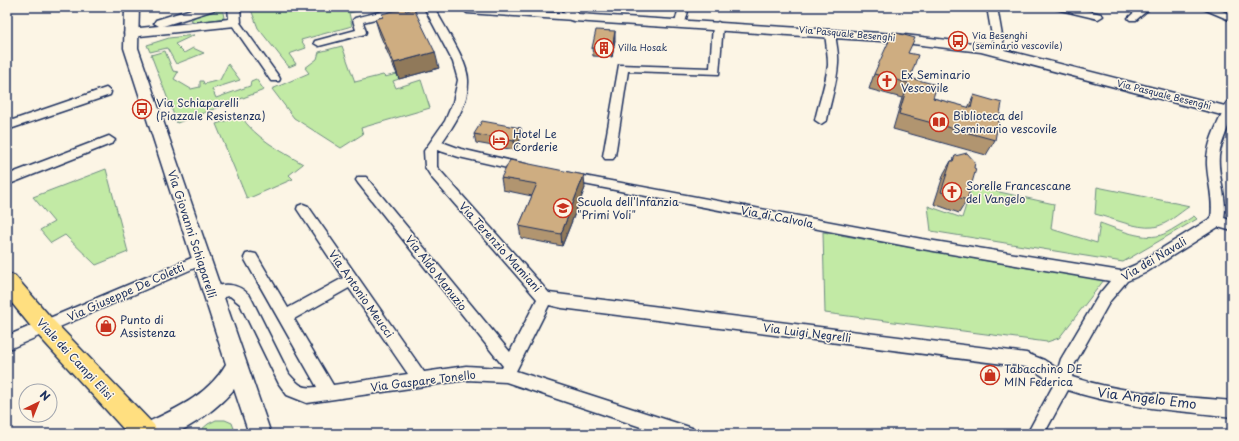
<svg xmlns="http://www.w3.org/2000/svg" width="1239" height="441" font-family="'Playpen Sans',sans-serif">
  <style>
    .green { fill: #c2eaa5; stroke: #6e8c82 }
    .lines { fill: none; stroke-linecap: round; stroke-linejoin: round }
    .minor-casing { stroke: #1b2f5e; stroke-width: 3 }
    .tertiary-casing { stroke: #1b2f5e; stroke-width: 3 }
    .secondary-casing { stroke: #1b2f5e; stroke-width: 3 }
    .primary-casing { stroke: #1b2f5e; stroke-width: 3 }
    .minor { fill: #fcf5e5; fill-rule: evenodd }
    .tertiary { fill: #fcf5e5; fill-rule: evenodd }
    .secondary { fill: #fcf5e5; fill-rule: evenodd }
    .primary { fill: #ffdf80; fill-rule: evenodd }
    .wall { fill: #b1956f; stroke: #1b2f5e }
    .shaded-wall { fill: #90795a; stroke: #1b2f5e }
    .building { fill: #cead81; stroke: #1b2f5e }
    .labels { text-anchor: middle; stroke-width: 3; stroke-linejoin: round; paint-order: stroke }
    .far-street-label { font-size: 9px; fill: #1b2f5e; stroke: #fcf5e5 }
    .far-poi-label { font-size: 9px; fill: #1b2f5e; stroke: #fcf5e5; text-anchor: start }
    .poi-label { font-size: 11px; fill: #1b2f5e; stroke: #fcf5e5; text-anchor: start }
    .street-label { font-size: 11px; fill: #1b2f5e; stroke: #fcf5e5 }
    .near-street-label { font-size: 13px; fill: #1b2f5e; stroke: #fcf5e5 }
  </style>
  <rect width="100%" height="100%" fill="#fcf5e5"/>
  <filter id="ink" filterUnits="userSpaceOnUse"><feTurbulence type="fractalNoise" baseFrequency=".025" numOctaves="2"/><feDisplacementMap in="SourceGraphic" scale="8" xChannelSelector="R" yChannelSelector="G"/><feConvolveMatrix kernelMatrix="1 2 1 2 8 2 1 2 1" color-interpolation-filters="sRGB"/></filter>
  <g filter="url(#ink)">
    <g class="green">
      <polygon points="222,7 224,18 196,23 191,20 196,16"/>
      <polygon points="250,7 374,7 349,13 352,26 301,40 306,48 289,54 296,64 289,67 258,28"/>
      <polygon points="194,35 175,44 184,53 193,48 204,53 176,64 167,48 150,52 147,45 169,38"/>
      <polygon points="342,46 355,82 383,75 385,77 397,74 399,79 393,81 396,88 421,80 430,108 361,128 363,134 341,148 294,118 272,89 309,73 305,68 317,59 319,52"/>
      <polygon points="165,51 173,71 178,72 174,79 191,89 200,87 200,81 203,81 204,84 220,80 228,64 240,80 212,89 216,98 250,86 251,81 256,79 264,90 177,123 151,55"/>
      <path d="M241,116C255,138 281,151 303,164L289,175L293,179L247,199L216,124Z"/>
      <polygon points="106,169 128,252 96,265 65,235 51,243 40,230 54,222 33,197"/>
      <path d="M972,186L1054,204L1051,229L1097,243L1100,223C1118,229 1145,242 1164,234C1174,229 1184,222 1194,216L1197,219L1123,262L931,231L928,206L962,218Z"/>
      <path d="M1097,187L1190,206C1179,213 1166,226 1153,227C1137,229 1111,218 1095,214Z"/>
      <polygon points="823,232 1022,267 1104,280 1059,338 1047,342 825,313"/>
      <polygon points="216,420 225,420 232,423 236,434 201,434 201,430 208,424"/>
    </g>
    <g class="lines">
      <defs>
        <g id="minor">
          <polygon points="400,7 417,7 415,9 363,22 366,32 365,34 319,46 314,43 315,41 356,30 353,20 355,18"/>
          <path d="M424,7H434C443,25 468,61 468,80C469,103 454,125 442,142L461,149L525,164L529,165L531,168L529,171L525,172L459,157L437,150V167L549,293L1026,353L1044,360L1058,369L1061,359L1100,293L1110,281L922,249L568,181L564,180L562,177L564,174L568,173L922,239L1121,271L1135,265L1211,218C1214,200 1208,183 1207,165C1206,146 1215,129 1223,112L1225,109L1232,108C1232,125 1221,139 1219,156C1217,177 1228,197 1224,218L1232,221V231L1218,227L1145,273L1127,281L1110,301L1074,365L1072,377C1124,394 1179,396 1232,401V417C1177,410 1121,408 1068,390L1044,434H1027L1054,384L1034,370L1026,367L562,308L549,305L516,371L686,426L692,428L694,434H662L506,382L466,380L307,403L287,395L279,384L240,304L230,296L212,299L207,297L205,293L207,289C224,283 237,282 250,296L289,374C299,385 302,389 317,387L244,258L246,254L251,253L256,254L288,308L343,278L297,209L298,206L303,204L308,206L424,372L466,366L502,368L503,366L358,183L356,180L358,177H366L510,352L537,299L432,178L425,167L424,151L445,121L453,102L458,80L453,62ZM349,288L408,374L333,385L294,319Z"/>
          <polygon points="679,7 689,7 685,23 680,26 675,23"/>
          <polygon points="987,7 997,7 1005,53 1004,55 1000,56 995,53"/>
          <polygon points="1054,7 1072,7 1101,14 1103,16 1098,19 1056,9"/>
          <polygon points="1140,7 1151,7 1136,20 1130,20 1128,18"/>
          <polygon points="1199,7 1213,7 1232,15 1232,21"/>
          <polygon points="470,8 574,14 579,17 574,20 467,13 465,11"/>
          <polygon points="235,19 238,20 279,77 280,79 279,81 271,81 230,22"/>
          <polygon points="718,22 723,25 719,74 628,71 615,156 613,159 605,159 603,156 619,65 710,68 713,25"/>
          <path d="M830,30L835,33C836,43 839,54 838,64C837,83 830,102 827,120L821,124L815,120C819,102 826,83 828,65C828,54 826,43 825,33Z"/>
          <polygon points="106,88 111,92 110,95 7,130 7,122"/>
          <polygon points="109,136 115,140 113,143 7,185 7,175"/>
          <polygon points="201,254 206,255 208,259 206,263 7,350 7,336"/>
        </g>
        <g id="tertiary">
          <polygon points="198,7 216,7 214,10 163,26 229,19 228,7 240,7 241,22 235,26 130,37 124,33 130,29 159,26 154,23 156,20"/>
          <polygon points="561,7 573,7 578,14 896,34 981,44 1225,106 1227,102 1232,100 1232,116 1229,117 981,52 896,42 574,21 570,20"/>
        </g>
        <path id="secondary" d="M125,7H139L138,48L271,434H249L234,389C222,404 190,430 171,434C161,436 147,434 137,434L140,426C173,410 207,397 226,364L124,48Z"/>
        <polygon id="primary" points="7,273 15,276 53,320 154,425 158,434 128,434 37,334 7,297"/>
      </defs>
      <use href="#minor" class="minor-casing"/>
      <use href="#tertiary" class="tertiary-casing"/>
      <use href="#secondary" class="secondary-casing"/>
      <use href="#primary" class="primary-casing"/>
      <use href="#minor" class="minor"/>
      <use href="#tertiary" class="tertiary"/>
      <use href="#secondary" class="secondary"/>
      <use href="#primary" class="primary"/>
    </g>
    <g class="wall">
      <polygon points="382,14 439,68 399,79 380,35 375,19 383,17"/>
      <polygon points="615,40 612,57 593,56 592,48"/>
      <polygon points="909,53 910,78 933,98 968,108 974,95 995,140 986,155 893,129 902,98 869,89 874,74"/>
      <polygon points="474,134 522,136 515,150 476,143"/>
      <polygon points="955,156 967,200 959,213 934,204 944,173 951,161 953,161"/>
      <polygon points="501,178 585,188 562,246 521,238 519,226 532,196 503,190"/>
    </g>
    <g class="shaded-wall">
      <polygon points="615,31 615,40 612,57 612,49"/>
      <polygon points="435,52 439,68 399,79 394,63"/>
      <polygon points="521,128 522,136 515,150 514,141"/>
      <polygon points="584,175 585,188 562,246 561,234"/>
    </g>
    <g class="building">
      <polygon points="404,8 406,11 414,9 435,52 394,63 375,19 383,17 382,14"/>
      <polygon points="596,30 615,31 612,49 592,48"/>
      <polygon points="893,32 915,38 908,53 918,55 910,78 937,85 933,98 971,108 974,95 1002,103 995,140 899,114 908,83 874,74"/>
      <polygon points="482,121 521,128 514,141 474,134"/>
      <polygon points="967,153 975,162 974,168 976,169 967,200 941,192 951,161 953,161 955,156"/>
      <polygon points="510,160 584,175 561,234 519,226 537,184 501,178"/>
    </g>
  </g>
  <defs>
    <symbol id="bus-ring" viewBox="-11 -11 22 22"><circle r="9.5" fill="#fcf5e5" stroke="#c8321e" stroke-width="1.5"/><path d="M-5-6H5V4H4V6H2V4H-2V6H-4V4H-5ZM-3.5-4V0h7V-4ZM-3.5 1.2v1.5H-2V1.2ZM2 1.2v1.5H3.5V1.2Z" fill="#c8321e"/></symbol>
    <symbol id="building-ring" viewBox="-11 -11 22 22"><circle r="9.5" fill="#fcf5e5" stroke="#c8321e" stroke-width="1.5"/><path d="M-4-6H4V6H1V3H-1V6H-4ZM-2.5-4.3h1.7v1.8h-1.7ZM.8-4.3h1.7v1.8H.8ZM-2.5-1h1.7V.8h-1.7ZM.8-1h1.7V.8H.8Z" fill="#c8321e"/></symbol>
    <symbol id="church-ring" viewBox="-11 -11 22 22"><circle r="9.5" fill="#fcf5e5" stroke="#c8321e" stroke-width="1.5"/><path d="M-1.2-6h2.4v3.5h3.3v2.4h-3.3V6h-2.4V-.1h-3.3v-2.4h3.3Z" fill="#c8321e"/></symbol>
    <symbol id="library-ring" viewBox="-11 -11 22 22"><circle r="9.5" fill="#fcf5e5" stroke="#c8321e" stroke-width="1.5"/><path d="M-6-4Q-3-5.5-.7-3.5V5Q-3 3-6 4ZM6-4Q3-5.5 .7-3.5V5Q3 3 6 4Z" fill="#c8321e"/></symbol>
    <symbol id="hotel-ring" viewBox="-11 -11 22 22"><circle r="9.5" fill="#fcf5e5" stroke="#c8321e" stroke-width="1.5"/><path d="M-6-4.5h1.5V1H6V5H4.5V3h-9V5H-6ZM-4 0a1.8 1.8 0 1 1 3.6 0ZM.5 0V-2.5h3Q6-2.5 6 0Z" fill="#c8321e"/></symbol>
    <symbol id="school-ring" viewBox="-11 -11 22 22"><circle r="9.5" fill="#fcf5e5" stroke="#c8321e" stroke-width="1.5"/><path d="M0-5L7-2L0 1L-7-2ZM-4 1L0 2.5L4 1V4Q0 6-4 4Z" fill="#c8321e"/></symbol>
    <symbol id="shop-ring" viewBox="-11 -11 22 22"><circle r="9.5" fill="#fcf5e5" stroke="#c8321e" stroke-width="1.5"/><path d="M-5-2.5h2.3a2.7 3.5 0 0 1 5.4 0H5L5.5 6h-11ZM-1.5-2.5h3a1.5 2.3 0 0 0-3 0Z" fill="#c8321e"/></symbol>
  </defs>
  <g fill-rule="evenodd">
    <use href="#bus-ring" x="947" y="30" width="22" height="22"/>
    <use href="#building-ring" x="593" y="37" width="22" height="22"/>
    <use href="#church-ring" x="876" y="70" width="22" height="22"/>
    <use href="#bus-ring" x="131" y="98" width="22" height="22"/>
    <use href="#library-ring" x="928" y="111" width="22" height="22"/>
    <use href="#hotel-ring" x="488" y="129" width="22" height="22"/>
    <use href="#church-ring" x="941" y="181" width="22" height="22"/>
    <use href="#school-ring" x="552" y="197" width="22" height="22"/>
    <use href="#shop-ring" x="95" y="315" width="22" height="22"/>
    <use href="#shop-ring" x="979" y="364" width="22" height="22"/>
  </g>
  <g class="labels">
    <g class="far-street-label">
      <text transform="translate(847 34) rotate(5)" y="3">Via Pasquale Besenghi</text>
      <text transform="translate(1164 95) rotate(14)" y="3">Via Pasquale Besenghi</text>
    </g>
    <g class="far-poi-label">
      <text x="972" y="39">Via Besenghi<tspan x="972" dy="10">(seminario vescovile)</tspan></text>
      <text x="618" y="51">Villa Hosak</text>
    </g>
    <g class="poi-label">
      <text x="901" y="79">Ex Seminario<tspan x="901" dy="13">Vescovile</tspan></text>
      <text x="156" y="107">Via Schiaparelli<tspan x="156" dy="13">(Piazzale Resistenza)</tspan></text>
      <text x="953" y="120">Biblioteca del<tspan x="953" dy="13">Seminario vescovile</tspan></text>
      <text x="513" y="138">Hotel Le<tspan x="513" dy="13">Corderie</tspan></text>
      <text x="966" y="190">Sorelle Francescane<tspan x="966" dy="13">del Vangelo</tspan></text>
      <text x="577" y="206">Scuola dell'Infanzia<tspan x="577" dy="13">"Primi Voli"</tspan></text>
      <text x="120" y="324">Punto di<tspan x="120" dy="13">Assistenza</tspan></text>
      <text x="1004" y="373">Tabacchino DE<tspan x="1004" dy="13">MIN Federica</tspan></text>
    </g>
    <g class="street-label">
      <text transform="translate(777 217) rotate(11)" y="4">Via di Calvola</text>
      <text transform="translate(192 234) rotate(72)" y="4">Via Giovanni Schiaparelli</text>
      <text transform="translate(500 247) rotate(48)" y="4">Via Terenzio Mamiani</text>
      <text transform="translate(1154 259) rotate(-31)" y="4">Via dei Navali</text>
      <text transform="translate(436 273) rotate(52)" y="4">Via Aldo Manuzio</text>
      <text transform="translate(126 292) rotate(-24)" y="4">Via Giuseppe De Coletti</text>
      <text transform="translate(361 294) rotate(55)" y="4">Via Antonio Meucci</text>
      <text transform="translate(807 333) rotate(7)" y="4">Via Luigi Negrelli</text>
      <text transform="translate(75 359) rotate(47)" y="4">Viale dei Campi Elisi</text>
      <text transform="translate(423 381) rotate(-7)" y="4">Via Gaspare Tonello</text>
    </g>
    <g class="near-street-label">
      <text transform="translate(1147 398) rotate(7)" y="5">Via Angelo Emo</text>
    </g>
  </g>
  <rect width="1239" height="441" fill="none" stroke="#fcf5e5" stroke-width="24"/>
  <rect x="12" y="12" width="1215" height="417" fill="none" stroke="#1b2f5e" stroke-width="1.5" filter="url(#ink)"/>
  <g transform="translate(38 403) rotate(43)"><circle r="19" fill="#fcf5e5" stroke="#a2a6af"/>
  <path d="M0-3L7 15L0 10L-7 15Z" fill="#c8321e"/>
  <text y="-6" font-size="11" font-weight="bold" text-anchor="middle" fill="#1b2f5e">N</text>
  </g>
</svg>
